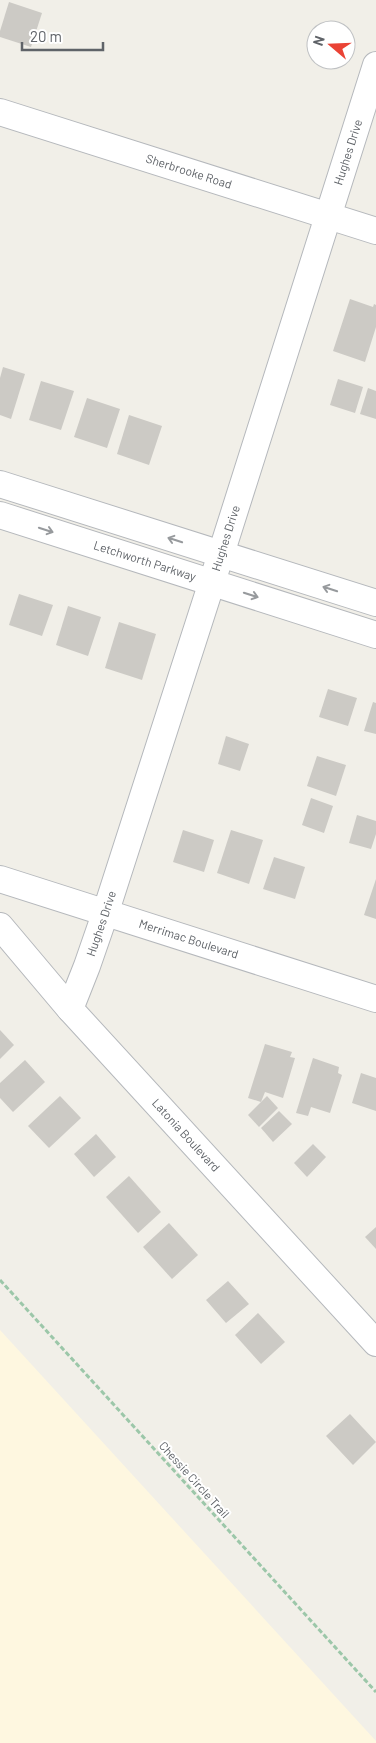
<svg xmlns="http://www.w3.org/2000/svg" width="376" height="1743" font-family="Barlow,sans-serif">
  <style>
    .commercial { fill: #fef7e0 }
    .building { fill: #cccac5 }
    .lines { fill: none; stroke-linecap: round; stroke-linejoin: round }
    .minor-casing { stroke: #b5b8bc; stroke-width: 28 }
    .path { stroke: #9cc7a9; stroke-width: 3; stroke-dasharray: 5 2.5; stroke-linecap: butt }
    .minor { stroke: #fff; stroke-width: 26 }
    .oneway { stroke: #979a9d }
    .labels { text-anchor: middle; stroke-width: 4; stroke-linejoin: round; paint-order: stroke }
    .street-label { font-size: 12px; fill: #5f6368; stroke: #fff }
  </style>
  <rect width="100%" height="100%" fill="#f1efe8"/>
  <polygon class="commercial" points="0,1330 376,1741 376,1743 0,1743"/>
  <g class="building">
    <polygon points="9,2 42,13 31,47 0,37 0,31"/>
    <polygon points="350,299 373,307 374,304 376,305 376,327 365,362 333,351"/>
    <polygon points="3,367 25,374 11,419 0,415 0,378"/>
    <polygon points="338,379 363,387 355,413 330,405"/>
    <polygon points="41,381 74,391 61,430 29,420"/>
    <polygon points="368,388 376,391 376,419 360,414"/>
    <polygon points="87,398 120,409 107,448 74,437"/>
    <polygon points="129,415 162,426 149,465 117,454"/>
    <polygon points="19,594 53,605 42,636 9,625"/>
    <polygon points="68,606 101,617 88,656 56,645"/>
    <polygon points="119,622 156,634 142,680 105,668"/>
    <polygon points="328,689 357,698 348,726 319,717"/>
    <polygon points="373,702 376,703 376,734 364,731"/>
    <polygon points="226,736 249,744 240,771 218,764"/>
    <polygon points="317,756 346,765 336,796 307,786"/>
    <polygon points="311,798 333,806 324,833 302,825"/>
    <polygon points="357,815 376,821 376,834 371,849 349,843"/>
    <polygon points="183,830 214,840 204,872 173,862"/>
    <polygon points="231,830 263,840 249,884 217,873"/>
    <polygon points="274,857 305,867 295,899 263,889"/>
    <polygon points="376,879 376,919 364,915"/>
    <polygon points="0,1030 14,1045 0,1059"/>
    <polygon points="265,1044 292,1052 290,1057 295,1058 283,1098 265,1092 261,1102 248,1098"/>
    <polygon points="313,1058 339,1067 338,1073 342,1075 330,1113 311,1107 308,1116 296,1113"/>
    <polygon points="25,1060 45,1082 13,1112 0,1098 0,1083"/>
    <polygon points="361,1073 376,1078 376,1111 352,1103"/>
    <polygon points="60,1096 81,1118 49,1148 28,1126"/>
    <polygon points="267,1096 278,1108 259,1127 248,1115"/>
    <polygon points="279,1111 292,1124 273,1142 261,1128"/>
    <polygon points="96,1134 116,1157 94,1177 74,1154"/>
    <polygon points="313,1144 326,1157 307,1177 294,1163"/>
    <polygon points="129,1176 161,1212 138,1233 106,1197"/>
    <polygon points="169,1223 198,1255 172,1279 143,1247"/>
    <polygon points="376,1227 376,1249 365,1237"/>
    <polygon points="228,1281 249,1304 226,1323 206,1300"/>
    <polygon points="258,1313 285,1342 261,1364 235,1335"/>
    <polygon points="350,1414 376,1442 353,1465 326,1436"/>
  </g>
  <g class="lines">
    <defs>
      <g id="minor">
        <path id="s1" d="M0,112L376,231"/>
        <polyline points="0,484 376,603"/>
        <path id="s2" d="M0,515L376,635"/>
        <path id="s3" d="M0,879L376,999"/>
        <path id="s4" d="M0,926L70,1009L376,1343"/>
        <path id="s5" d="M70,1009L87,966L105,914L221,554L376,65"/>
      </g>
    </defs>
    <use href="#minor" class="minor-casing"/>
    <polyline class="path" points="0,1280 376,1692"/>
    <use href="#minor" class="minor"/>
  </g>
  <defs><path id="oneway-shaft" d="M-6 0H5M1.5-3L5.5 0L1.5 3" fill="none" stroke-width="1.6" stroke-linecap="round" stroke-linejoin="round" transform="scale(1.25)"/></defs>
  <g class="oneway">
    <use href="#oneway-shaft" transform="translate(46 530) rotate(18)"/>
    <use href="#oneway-shaft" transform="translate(175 540) rotate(-162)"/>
    <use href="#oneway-shaft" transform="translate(330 589) rotate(-162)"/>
    <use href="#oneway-shaft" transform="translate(251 595) rotate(18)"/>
  </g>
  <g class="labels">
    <g class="street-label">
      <text dy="4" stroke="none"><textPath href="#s5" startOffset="901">Hughes Drive</textPath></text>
      <text dy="4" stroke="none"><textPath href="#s1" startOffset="198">Sherbrooke Road</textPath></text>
      <text dy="4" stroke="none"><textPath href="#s5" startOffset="496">Hughes Drive</textPath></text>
      <text dy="4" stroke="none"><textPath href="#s2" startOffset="152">Letchworth Parkway</textPath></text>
      <text dy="4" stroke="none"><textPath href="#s5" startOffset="91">Hughes Drive</textPath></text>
      <text dy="4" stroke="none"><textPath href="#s3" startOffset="198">Merrimac Boulevard</textPath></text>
      <text dy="4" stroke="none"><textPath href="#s4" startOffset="280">Latonia Boulevard</textPath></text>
      <text transform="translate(194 1480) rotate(48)" y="4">Chessie Circle Trail</text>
    </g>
  </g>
  <g transform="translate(331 45) rotate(289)"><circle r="24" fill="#ffffff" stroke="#bfc1c3"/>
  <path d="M0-4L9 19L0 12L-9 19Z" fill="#ea4335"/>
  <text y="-8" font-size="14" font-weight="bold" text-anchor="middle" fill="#5f6368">N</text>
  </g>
  <path d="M22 42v8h81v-8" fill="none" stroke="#5f6368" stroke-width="2.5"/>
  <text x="30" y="42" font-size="15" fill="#5f6368" stroke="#ffffff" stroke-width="4" paint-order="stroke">20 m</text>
</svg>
